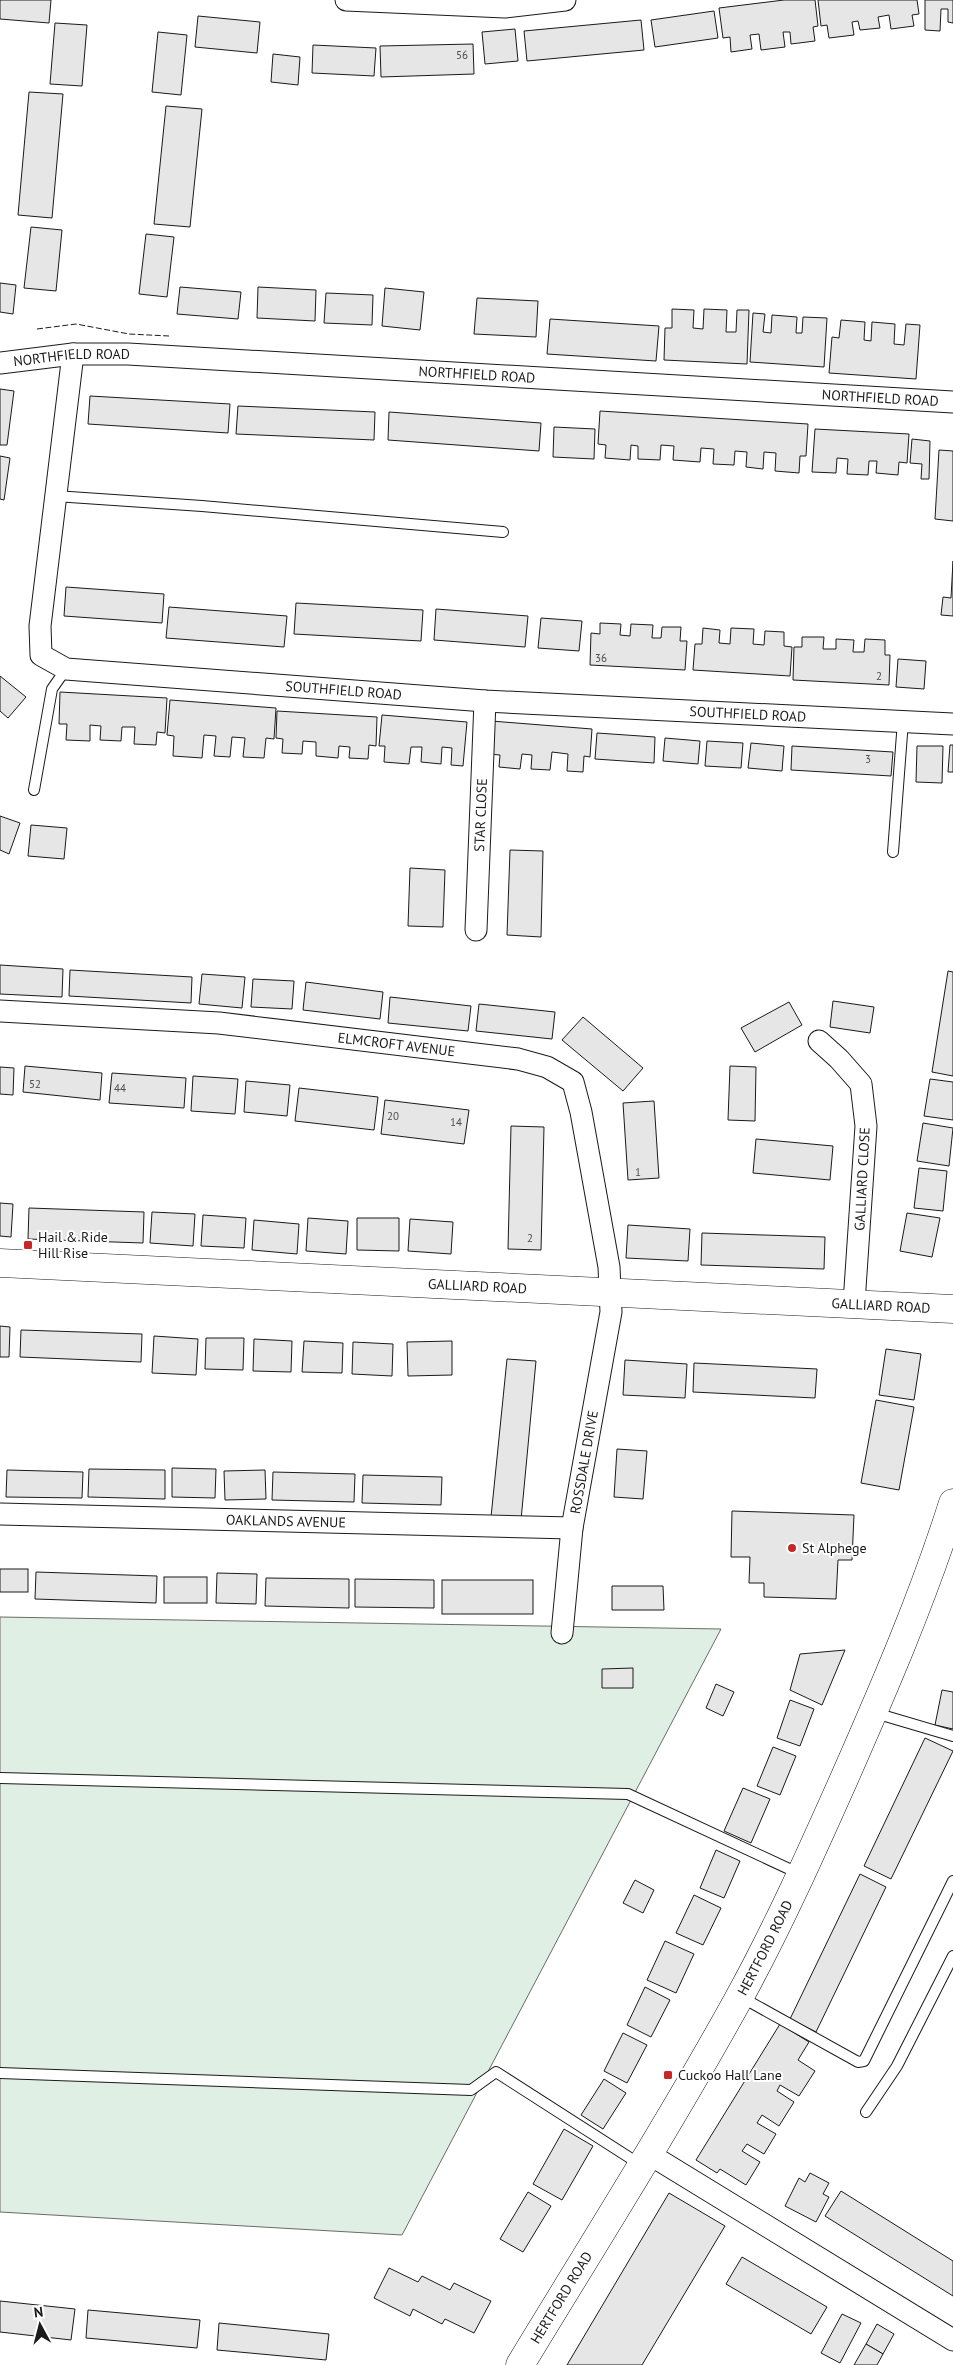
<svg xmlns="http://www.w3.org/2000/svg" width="953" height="2365" font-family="'PT Sans',sans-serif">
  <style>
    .green { fill: #e0efe3; stroke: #6a6a6a }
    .building { fill: #e6e6e6; stroke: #1a1a1a }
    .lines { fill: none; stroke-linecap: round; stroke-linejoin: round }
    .lane-casing { stroke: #1a1a1a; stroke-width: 12 }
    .street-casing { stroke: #1a1a1a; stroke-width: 23 }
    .secondary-casing { stroke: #1a1a1a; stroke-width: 29 }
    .primary-casing { stroke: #1a1a1a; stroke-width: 29 }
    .lane { stroke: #fff; stroke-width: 10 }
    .street { stroke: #fff; stroke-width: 21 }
    .secondary { stroke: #fff; stroke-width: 28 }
    .primary { stroke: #fff; stroke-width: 28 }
    .fence { stroke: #1a1a1a; stroke-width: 1; stroke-dasharray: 6 2.5; stroke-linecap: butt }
    .poi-dot { fill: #c62828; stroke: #fff; stroke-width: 2 }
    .labels { text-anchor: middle; stroke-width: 4; stroke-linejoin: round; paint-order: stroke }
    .number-label { font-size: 11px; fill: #4d4d4d }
    .street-label { font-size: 14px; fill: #1a1a1a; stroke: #fff }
    .poi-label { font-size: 14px; fill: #1a1a1a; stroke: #fff; text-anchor: start }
  </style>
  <rect width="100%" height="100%" fill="#fff"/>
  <polygon class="green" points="0,1617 721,1629 402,2235 0,2212"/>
  <g class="building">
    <polygon points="0,0 51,0 49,23 0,19"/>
    <polygon points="784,0 815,0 818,26 813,27 815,41 791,44 790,32 783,32 785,47 761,50 759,34 750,35 752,49 731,52 730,37 723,38 719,8"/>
    <polygon points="818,0 917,0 919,14 912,15 914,26 891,29 889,15 878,17 880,28 860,30 858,21 852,22 854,35 829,38 827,25 821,26"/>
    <polygon points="925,0 953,0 953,23 948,22 948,9 941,9 940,31 925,30"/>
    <polygon points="714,11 718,38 655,47 651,20"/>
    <polygon points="198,16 260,22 257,53 195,47"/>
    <polygon points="641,20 644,50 527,61 524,31"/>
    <polygon points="55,23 87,25 82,86 50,84"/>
    <polygon points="515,29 518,61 485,64 482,32"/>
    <polygon points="158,32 187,35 181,95 152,92"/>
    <polygon points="473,44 474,74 381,77 380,46"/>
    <polygon points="313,45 376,48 374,76 312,73"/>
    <polygon points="273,54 300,57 298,85 271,82"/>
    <polygon points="29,92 63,94 52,218 18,215"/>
    <polygon points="166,106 202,109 190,227 154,224"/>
    <polygon points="31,227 62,230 56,291 24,288"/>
    <polygon points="146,234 174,237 167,297 139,294"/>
    <polygon points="0,283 16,285 13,314 0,312"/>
    <polygon points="180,287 241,292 238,319 177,314"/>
    <polygon points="258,287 316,290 315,321 257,318"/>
    <polygon points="385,288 424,292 420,330 382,326"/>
    <polygon points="326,293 373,295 372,325 324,323"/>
    <polygon points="477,298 538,301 536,337 474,334"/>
    <polygon points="672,309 694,310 693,328 703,329 704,309 727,310 726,332 736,332 737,310 749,310 747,364 664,360 665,328 672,328"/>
    <polygon points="753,313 765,314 763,332 771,333 772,315 797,317 796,333 802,333 803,317 827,318 824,367 750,362"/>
    <polygon points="550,319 659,326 656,361 547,354"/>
    <polygon points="841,320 865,322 864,340 871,341 872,322 895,324 894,344 904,345 906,324 920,325 916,379 829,373 832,337 839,338"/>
    <polygon points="0,389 14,391 7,445 0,445"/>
    <polygon points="90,396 230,404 228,433 88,424"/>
    <polygon points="238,406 375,412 374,440 236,434"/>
    <polygon points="600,411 808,424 806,456 800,456 799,473 775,471 776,453 764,452 763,469 746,467 747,452 735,451 734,465 713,464 714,449 701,448 700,462 673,460 674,446 661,445 660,460 638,459 638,446 631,445 630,460 605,458 606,445 598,444"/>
    <polygon points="389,412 541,423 539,451 388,440"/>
    <polygon points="554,427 595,429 594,459 553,457"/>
    <polygon points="815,429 909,434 907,463 899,462 898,475 876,473 877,461 869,461 868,475 847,474 848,459 837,458 836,473 812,472"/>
    <polygon points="912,439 930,441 929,479 921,479 922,464 910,463"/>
    <polygon points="939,450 953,451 953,521 935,519"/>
    <polygon points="0,456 10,458 4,500 0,499"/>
    <polygon points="953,561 953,616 941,615 943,597 951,598"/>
    <polygon points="66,587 164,594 162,623 64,616"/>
    <polygon points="296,603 423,610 421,641 294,634"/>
    <polygon points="169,607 287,616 284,647 166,638"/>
    <polygon points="436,609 528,616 525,647 434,640"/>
    <polygon points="541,618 582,621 579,651 538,648"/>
    <polygon points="600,623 621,624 620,635 630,636 631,624 653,625 652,638 661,638 662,627 681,627 680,641 687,641 685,670 590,665 591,633 600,634"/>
    <polygon points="703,628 720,630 719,643 730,644 731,628 754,629 753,644 764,645 765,631 784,632 784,646 792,647 790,676 693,670 695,644 702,644"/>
    <polygon points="802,637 824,637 823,649 836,649 836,639 854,640 853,652 864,652 865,639 885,640 885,655 890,655 889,685 793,680 794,647 802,647"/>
    <polygon points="898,659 926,661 924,689 896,687"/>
    <polygon points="0,676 26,697 8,718 0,711"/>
    <polygon points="60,692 167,698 165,733 157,732 156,745 134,744 135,727 122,727 121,741 100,740 101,726 90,725 90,741 66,740 67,724 59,724"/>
    <polygon points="170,700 276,708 274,739 266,738 264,758 243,757 245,738 232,737 230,757 214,756 216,736 204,735 202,758 173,756 174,736 167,735"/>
    <polygon points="277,711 377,717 376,746 369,745 368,759 349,758 350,747 339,746 338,758 316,756 316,742 303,741 302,754 282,753 283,739 276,738"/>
    <polygon points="382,715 467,722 463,766 451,765 452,748 442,747 441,764 421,762 422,747 411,747 409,764 384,762 385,746 379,746"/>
    <polygon points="491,721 592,729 590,757 584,756 583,772 567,771 568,754 552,752 550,770 531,769 532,755 522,754 520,769 499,767 500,755 488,754"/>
    <polygon points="597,733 655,737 654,763 595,759"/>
    <polygon points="665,738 700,741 698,764 663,761"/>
    <polygon points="707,741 743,743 741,768 705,766"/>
    <polygon points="751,743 784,746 782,771 748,768"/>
    <polygon points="950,745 953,745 953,772 948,772"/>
    <polygon points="792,746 893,752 891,776 791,770"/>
    <polygon points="917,746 943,746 942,783 916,782"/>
    <polygon points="0,816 20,823 9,854 0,850"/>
    <polygon points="31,825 67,828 64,859 28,856"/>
    <polygon points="510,850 543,851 541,937 507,935"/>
    <polygon points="410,868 445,870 443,927 408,926"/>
    <polygon points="0,965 63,969 62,997 0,994"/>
    <polygon points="70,970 192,977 191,1003 69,996"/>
    <polygon points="948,971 953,972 953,1076 932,1072"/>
    <polygon points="202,974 245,977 242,1008 199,1004"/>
    <polygon points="253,979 294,981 292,1009 251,1007"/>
    <polygon points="306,982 383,992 380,1019 303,1010"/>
    <polygon points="390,997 471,1006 468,1031 388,1023"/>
    <polygon points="833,1001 874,1007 870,1033 830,1027"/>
    <polygon points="789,1002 802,1025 755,1052 741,1028"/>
    <polygon points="479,1004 555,1012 552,1039 476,1031"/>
    <polygon points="583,1017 643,1068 623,1091 562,1040"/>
    <polygon points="25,1066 102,1073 100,1100 23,1092"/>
    <polygon points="730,1066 756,1067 755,1121 728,1120"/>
    <polygon points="0,1067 14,1068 13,1095 0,1094"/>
    <polygon points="112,1073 186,1078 184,1108 109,1103"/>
    <polygon points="193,1076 238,1079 235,1114 191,1111"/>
    <polygon points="930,1079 953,1082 953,1120 924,1116"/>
    <polygon points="246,1081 290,1085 287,1116 244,1112"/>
    <polygon points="299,1088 378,1097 374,1130 295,1121"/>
    <polygon points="385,1100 469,1110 464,1144 381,1134"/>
    <polygon points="654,1101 659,1178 628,1180 623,1103"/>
    <polygon points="923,1123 953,1128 949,1166 917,1161"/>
    <polygon points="511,1126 544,1127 541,1250 508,1249"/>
    <polygon points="756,1139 833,1146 830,1180 753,1173"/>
    <polygon points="919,1168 947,1171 943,1211 914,1208"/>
    <polygon points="0,1203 13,1204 11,1237 0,1236"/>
    <polygon points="29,1208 144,1212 143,1243 28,1239"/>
    <polygon points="152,1212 195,1214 193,1246 150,1243"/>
    <polygon points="907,1213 940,1218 932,1257 900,1251"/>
    <polygon points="203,1215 246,1218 244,1248 201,1246"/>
    <polygon points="308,1218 348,1221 346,1254 306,1251"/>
    <polygon points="357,1218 399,1218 399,1251 357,1250"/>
    <polygon points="410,1219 453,1222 451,1254 408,1251"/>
    <polygon points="254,1220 299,1224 297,1254 252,1250"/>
    <polygon points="628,1225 690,1229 688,1261 626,1258"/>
    <polygon points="702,1233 825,1237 824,1269 701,1265"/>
    <polygon points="0,1326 10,1327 9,1357 0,1357"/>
    <polygon points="21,1330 142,1334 141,1362 20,1357"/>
    <polygon points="154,1336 198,1339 196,1375 152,1373"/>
    <polygon points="206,1338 244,1338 243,1370 205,1369"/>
    <polygon points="254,1339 292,1341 291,1372 253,1371"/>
    <polygon points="304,1341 343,1343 342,1373 302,1372"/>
    <polygon points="452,1341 452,1375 408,1376 407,1342"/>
    <polygon points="353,1342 393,1344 392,1376 352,1374"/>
    <polygon points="886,1349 921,1354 914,1400 879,1395"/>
    <polygon points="507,1359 536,1361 521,1520 491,1517"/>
    <polygon points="625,1360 687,1364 685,1398 623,1395"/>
    <polygon points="694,1363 817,1369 815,1398 693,1392"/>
    <polygon points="876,1400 914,1407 899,1490 861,1483"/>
    <polygon points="617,1449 647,1451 643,1499 614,1497"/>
    <polygon points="172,1468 216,1469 215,1498 172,1497"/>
    <polygon points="89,1469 165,1470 165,1499 88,1497"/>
    <polygon points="7,1470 83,1472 82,1498 6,1497"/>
    <polygon points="265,1470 266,1499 225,1500 224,1471"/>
    <polygon points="273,1472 355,1474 354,1502 272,1500"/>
    <polygon points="363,1475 442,1477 441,1505 362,1503"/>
    <polygon points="732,1511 854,1515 852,1560 838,1560 836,1599 764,1597 764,1583 749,1583 750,1557 731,1557"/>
    <rect x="0" y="1569" width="28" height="23"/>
    <polygon points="36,1572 157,1576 156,1603 35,1599"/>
    <polygon points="217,1573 257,1574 256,1604 216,1603"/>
    <rect x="164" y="1577" width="43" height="26"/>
    <polygon points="266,1578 349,1579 349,1608 265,1606"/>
    <polygon points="355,1579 434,1580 434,1608 355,1607"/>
    <rect x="442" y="1580" width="91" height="34"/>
    <polygon points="612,1586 663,1586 664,1610 612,1610"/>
    <polygon points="845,1650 822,1705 790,1690 800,1654"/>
    <polygon points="633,1668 633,1688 602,1688 602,1669"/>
    <polygon points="716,1684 734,1692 723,1716 706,1708"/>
    <polygon points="942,1690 953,1692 953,1729 935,1725"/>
    <polygon points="790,1700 814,1709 800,1746 777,1738"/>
    <polygon points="925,1738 953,1751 891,1879 864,1866"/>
    <polygon points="773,1747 796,1756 780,1795 757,1786"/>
    <polygon points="743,1788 770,1799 751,1843 724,1831"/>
    <polygon points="716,1850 740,1861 724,1898 700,1888"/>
    <polygon points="860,1874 886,1887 816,2032 790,2019"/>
    <polygon points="635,1880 654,1890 643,1913 623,1903"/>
    <polygon points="694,1895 721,1908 703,1945 676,1933"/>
    <polygon points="665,1941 694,1954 676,1993 647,1980"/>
    <polygon points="645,1987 670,2000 651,2037 627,2025"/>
    <polygon points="780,2024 809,2042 798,2060 815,2071 799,2096 780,2085 777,2091 794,2102 779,2126 762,2115 757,2123 776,2134 764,2154 747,2144 742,2151 760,2162 746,2185 720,2169 717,2173 696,2160"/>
    <polygon points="623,2033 647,2045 627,2083 604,2071"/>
    <polygon points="604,2079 626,2093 603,2129 581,2115"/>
    <polygon points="564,2129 593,2146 562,2200 533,2184"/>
    <polygon points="810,2173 829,2183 823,2194 829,2197 816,2222 785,2206 799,2178 805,2182"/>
    <polygon points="841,2191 953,2261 953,2296 825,2216"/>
    <polygon points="528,2192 551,2206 523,2252 500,2239"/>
    <polygon points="669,2193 725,2226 642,2365 567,2365"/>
    <polygon points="742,2257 827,2307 811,2334 726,2284"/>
    <polygon points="389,2268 418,2282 422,2276 450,2290 454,2283 491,2301 474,2333 445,2319 442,2324 413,2309 410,2316 374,2298"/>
    <polygon points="0,2301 75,2309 71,2340 0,2332"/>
    <polygon points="88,2310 200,2320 197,2348 86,2338"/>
    <polygon points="842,2314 861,2323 840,2363 821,2353"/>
    <polygon points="219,2323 329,2334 326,2360 217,2350"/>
    <polygon points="877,2324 894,2334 883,2354 866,2344"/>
    <polygon points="866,2344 883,2354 877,2365 854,2365"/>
  </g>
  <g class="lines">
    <defs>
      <g id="lane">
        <polyline points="55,496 202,506 503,532"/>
        <polyline points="34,790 52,689 66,669"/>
        <polyline points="893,852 903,721"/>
        <polyline points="875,1713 953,1736"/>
        <polyline points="0,1778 628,1794 800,1874"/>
        <polyline points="741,1997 858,2062 864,2061 953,1881"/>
        <polyline points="0,2073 471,2090 496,2072 641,2165"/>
        <polyline points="866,2112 897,2066 953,1956"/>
      </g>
      <g id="street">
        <polyline points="346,0 505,7 565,0"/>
        <path id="s1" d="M73,354L40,626L41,655L66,669L485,701L953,724"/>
        <path id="s2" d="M0,363L73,354H128L953,402"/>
        <path id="s3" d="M476,930L485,701"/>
        <path id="s4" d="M0,1011L219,1023L518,1059L547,1067L573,1082L581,1112L609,1267L611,1312L572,1528L562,1633"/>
        <polyline points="819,1041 839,1059 861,1084 866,1126 854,1303"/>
        <path id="s5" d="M0,1514L572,1528"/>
        <polyline points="649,2154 953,2340"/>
      </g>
      <g id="secondary">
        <path id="s6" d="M0,1263L953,1309"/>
      </g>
      <g id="primary">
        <path id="s7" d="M520,2365C594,2243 670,2123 739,1998C778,1927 811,1853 844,1779C884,1688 923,1598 953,1503"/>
      </g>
    </defs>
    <use href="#lane" class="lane-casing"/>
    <use href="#street" class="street-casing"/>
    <use href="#secondary" class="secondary-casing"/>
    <use href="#primary" class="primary-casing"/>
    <use href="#lane" class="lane"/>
    <use href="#street" class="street"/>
    <use href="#secondary" class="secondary"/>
    <use href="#primary" class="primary"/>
    <polyline class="fence" points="37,329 76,324 129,334 169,336"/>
  </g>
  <g class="poi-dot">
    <rect x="23" y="1240" width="10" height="10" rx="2.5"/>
    <circle cx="792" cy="1548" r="5"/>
    <rect x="663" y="2070" width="10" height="10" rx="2.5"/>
  </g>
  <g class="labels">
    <g class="number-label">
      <text x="462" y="59">56</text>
      <text x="601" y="662">36</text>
      <text x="879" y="680">2</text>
      <text x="868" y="763">3</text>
      <text x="35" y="1088">52</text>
      <text x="120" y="1092">44</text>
      <text x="393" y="1120">20</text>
      <text x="456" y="1126">14</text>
      <text x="638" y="1176">1</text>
      <text x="530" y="1242">2</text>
    </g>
    <g class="street-label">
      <text dy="5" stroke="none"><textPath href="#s2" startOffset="72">NORTHFIELD ROAD</textPath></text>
      <text dy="5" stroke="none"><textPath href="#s2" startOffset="478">NORTHFIELD ROAD</textPath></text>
      <text dy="5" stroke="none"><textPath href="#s2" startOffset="882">NORTHFIELD ROAD</textPath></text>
      <text dy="5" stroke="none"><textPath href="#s1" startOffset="610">SOUTHFIELD ROAD</textPath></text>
      <text dy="5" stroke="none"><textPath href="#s1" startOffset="1015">SOUTHFIELD ROAD</textPath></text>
      <text dy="5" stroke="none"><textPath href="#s3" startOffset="115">STAR CLOSE</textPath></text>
      <text dy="5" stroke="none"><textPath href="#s4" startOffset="398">ELMCROFT AVENUE</textPath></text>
      <text transform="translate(862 1179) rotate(-87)" y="5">GALLIARD CLOSE</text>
      <text dy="5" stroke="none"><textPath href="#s6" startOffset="478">GALLIARD ROAD</textPath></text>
      <text dy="5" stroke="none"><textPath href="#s6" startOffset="882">GALLIARD ROAD</textPath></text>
      <text transform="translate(584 1462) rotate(-80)" y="5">ROSSDALE DRIVE</text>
      <text dy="5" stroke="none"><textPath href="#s5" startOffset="286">OAKLANDS AVENUE</textPath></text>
      <text dy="5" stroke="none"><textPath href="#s7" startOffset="484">HERTFORD ROAD</textPath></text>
      <text dy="5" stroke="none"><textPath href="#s7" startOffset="79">HERTFORD ROAD</textPath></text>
    </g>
    <g class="poi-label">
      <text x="38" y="1242">Hail &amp; Ride<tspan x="38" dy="16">Hill Rise</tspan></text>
      <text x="802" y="1553">St Alphege</text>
      <text x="678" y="2080">Cuckoo Hall Lane</text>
    </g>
  </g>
  <g transform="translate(40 2325) rotate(353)" stroke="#ffffff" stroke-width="4" paint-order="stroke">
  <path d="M0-4L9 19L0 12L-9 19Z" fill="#1a1a1a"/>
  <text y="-8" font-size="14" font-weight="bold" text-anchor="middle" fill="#1a1a1a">N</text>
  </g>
</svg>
